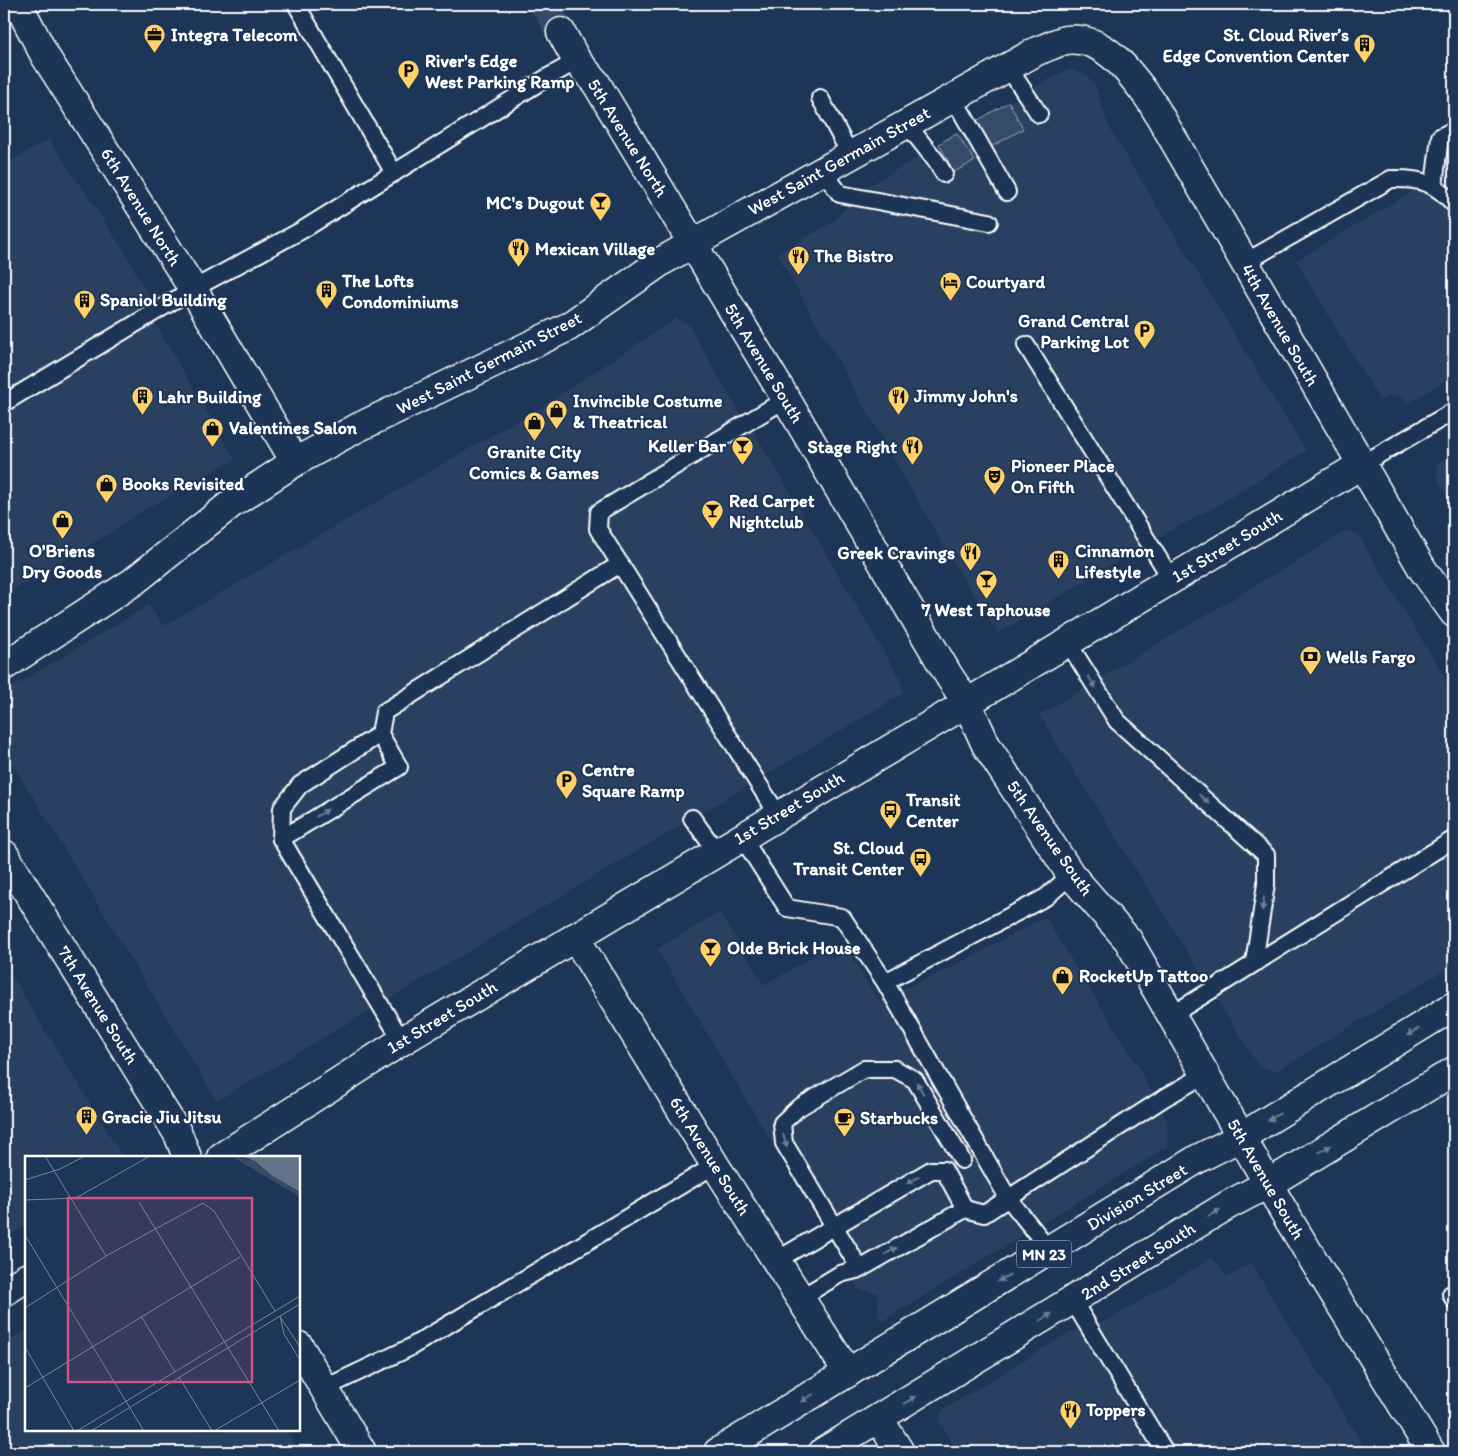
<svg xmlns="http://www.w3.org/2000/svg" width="1458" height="1456" font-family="Itim,sans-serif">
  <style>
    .built { fill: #2a4161 }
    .green { fill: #364b69; stroke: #9aa5b4 }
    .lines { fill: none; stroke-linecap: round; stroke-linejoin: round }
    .secondary-tunnel { stroke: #344968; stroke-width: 28; stroke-dasharray: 28 14; stroke-linecap: butt }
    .lane-casing { stroke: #fff; stroke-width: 20 }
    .street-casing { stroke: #fff; stroke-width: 31 }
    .secondary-casing { stroke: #fff; stroke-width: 31 }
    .highway-casing { stroke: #fff; stroke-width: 31 }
    .lane { stroke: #1d3557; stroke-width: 16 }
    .street { stroke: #1d3557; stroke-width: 28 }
    .secondary { stroke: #1d3557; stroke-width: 28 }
    .highway { stroke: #1d3557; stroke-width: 28 }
    .oneway { fill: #6c7c92 }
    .labels { text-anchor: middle; stroke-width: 4; stroke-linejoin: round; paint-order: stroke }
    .shield { fill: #1d3557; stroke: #bbc2cd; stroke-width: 1 }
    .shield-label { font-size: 16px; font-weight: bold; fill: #fff }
    .poi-label { font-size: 18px; font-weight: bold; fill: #fff; stroke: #1d3557; text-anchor: start }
    .street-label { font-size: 18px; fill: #fff; stroke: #1d3557 }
    .inset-road { fill: none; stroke: #77869a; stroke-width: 1 }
    .view { fill: #d15284; fill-opacity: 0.15; stroke: #d15284; stroke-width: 2.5 }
    .inset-edge { fill: none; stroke: #fff; stroke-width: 2.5 }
  </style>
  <rect width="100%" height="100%" fill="#1d3557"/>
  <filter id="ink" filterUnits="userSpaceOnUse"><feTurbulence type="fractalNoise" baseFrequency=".02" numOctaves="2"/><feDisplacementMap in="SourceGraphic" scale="10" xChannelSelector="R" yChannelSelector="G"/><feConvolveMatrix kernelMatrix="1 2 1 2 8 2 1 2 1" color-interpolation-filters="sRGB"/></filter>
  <g filter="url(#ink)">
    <g class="built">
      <polygon points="1069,69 1085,74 1096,86 1109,127 1306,451 1213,508 1135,550 998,634 950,557 777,254 831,223 865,188 1047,80"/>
      <polygon points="49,139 124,251 154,305 155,323 235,459 134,516 107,535 4,595 4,165"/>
      <polygon points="1454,167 1454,375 1409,403 1399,397 1389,397 1380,401 1296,261"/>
      <polygon points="677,318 688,324 739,412 753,430 901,681 904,693 217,1101 4,749 4,713 9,705 4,697 4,692 149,605 163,626 541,407"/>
      <polygon points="1454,454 1454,508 1437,479 1437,464"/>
      <polygon points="1346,531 1357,533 1454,693 1454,964 1277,1071 1260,1068 1039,715"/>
      <polygon points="720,912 764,985 826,949 833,960 848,951 878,1000 952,967 1045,917 1137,1064 1167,1121 1167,1147 883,1321 878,1317 878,1293 859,1290 657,949"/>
      <polygon points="4,963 123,1157 26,1157 26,1225 4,1239"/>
      <polygon points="1213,1257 1227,1278 1251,1263 1367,1452 957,1452 939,1420 943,1410 1071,1331 1110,1319"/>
      <polygon points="26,1330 26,1430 286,1430 300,1452 4,1452 4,1344"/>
    </g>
    <g class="green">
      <polygon points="1009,102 1023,129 989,148 973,123"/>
      <polygon points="956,133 975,161 954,172 939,144"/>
    </g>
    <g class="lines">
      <polyline class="secondary-tunnel" points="544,4 561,32"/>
      <defs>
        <g id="lane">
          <polyline points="296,4 394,173"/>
          <polyline points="1008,67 1039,114"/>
          <polyline points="953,97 1007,192"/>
          <polyline points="820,98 850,154"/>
          <polyline points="906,123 936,161 944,174"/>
          <polyline points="822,170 840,194 989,222"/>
          <polyline points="1434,185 1440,137 1454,130"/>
          <path d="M1244,263L1391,179C1420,178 1434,182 1454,204"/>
          <polyline points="1026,345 1172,580"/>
          <polyline points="4,403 193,289 304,229 548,77 577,61"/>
          <polyline points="1361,465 1454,411"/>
          <polyline points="620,564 598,529 599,512 786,399"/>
          <polyline points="1067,641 1117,721 1266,855 1266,884 1254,963"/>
          <polyline points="380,734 300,785 282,808 281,839 402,1041"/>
          <polyline points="692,818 716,851"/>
          <polyline points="742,837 787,908 842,917 885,982 1008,1198 1037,1234 1047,1252"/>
          <polyline points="281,839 399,767 380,734 384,712 620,564 778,815"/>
          <polyline points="885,982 1046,897 1071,875"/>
          <polyline points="1173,1014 1454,839"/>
          <polyline points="965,1209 984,1214 1164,1098 1206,1074"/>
          <polyline points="777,1260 931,1170 944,1170 965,1209 860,1269 840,1274 802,1297"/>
          <polyline points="860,1269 784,1143 782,1123 798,1108 864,1069 895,1069 915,1080 962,1160"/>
          <polyline points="1454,1293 1451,1294 1454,1300"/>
          <polyline points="1073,1301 1165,1452"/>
          <polyline points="325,1388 409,1348 715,1165"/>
        </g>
        <g id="street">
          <path d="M692,244L1037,51C1046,48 1057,42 1066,40C1105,35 1131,74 1151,101L1423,570L1454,613"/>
          <polyline points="967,703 1361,465"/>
          <polyline points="575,937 715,1165 848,1373"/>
          <polyline points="879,1419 900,1452"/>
        </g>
        <g id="secondary">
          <polyline points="18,4 45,56 193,289 295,462"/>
          <polyline points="561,32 577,61 596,83 786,399 949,676 967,703 986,745 1071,875 1128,940 1290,1222 1431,1452"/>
          <polyline points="4,666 133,582 231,504 295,462 357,428 568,327 662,261 692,244"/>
          <polyline points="4,854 178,1134 187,1157"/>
          <polyline points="221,1157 402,1041 967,703"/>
          <polyline points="4,1292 26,1278"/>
          <polyline points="299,1346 362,1452"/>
        </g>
        <g id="highway">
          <polyline points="718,1452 1199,1158 1241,1137 1454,1006"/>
          <polyline points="823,1452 1228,1205 1268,1184 1454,1071"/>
        </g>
      </defs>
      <use href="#lane" class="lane-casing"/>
      <use href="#street" class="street-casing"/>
      <use href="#secondary" class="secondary-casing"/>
      <use href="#highway" class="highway-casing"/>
      <use href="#lane" class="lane"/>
      <use href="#street" class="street"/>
      <use href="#secondary" class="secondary"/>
      <use href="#highway" class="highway"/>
    </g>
    <defs><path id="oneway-solid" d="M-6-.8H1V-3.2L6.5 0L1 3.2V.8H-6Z" transform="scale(1.25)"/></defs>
    <g class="oneway">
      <use href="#oneway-solid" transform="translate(1092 682) rotate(57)"/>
      <use href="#oneway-solid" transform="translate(1204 799) rotate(42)"/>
      <use href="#oneway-solid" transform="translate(322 813) rotate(-31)"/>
      <use href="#oneway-solid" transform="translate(1263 904) rotate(99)"/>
      <use href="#oneway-solid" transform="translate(1413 1032) rotate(148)"/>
      <use href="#oneway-solid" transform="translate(920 1088) rotate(-120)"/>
      <use href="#oneway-solid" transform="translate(1274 1117) rotate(149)"/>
      <use href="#oneway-solid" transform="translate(785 1141) rotate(74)"/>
      <use href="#oneway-solid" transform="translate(1325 1149) rotate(-31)"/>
      <use href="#oneway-solid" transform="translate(913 1180) rotate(150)"/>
      <use href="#oneway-solid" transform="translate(1214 1213) rotate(-32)"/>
      <use href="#oneway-solid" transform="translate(891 1251) rotate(-30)"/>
      <use href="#oneway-solid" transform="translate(1004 1278) rotate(149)"/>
      <use href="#oneway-solid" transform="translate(1046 1317) rotate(-31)"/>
      <use href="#oneway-solid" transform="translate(807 1398) rotate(149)"/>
      <use href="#oneway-solid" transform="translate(910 1400) rotate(-31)"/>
    </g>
  </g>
  <defs>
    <symbol id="office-pin" viewBox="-11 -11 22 30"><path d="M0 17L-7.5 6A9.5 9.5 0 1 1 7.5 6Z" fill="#ffd166" stroke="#1d3557"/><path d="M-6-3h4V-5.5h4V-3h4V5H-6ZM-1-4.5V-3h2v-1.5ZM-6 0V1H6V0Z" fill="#111"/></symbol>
    <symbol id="building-pin" viewBox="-11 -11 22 30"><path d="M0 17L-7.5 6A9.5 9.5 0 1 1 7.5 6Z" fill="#ffd166" stroke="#1d3557"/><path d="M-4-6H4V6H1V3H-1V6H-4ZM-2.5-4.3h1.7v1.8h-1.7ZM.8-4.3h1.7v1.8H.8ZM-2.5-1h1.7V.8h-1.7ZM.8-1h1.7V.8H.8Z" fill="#111"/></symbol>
    <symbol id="parking-pin" viewBox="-11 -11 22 30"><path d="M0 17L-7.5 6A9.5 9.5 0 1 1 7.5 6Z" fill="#ffd166" stroke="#1d3557"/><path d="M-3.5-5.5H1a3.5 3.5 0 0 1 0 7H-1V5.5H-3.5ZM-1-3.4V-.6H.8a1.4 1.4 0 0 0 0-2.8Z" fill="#111"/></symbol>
    <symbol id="bar-pin" viewBox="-11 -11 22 30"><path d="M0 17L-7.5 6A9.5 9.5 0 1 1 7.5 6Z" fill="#ffd166" stroke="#1d3557"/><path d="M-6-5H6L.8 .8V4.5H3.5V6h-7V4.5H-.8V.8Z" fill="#111"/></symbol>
    <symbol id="restaurant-pin" viewBox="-11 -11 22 30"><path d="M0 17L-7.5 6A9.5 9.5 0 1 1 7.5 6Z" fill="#ffd166" stroke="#1d3557"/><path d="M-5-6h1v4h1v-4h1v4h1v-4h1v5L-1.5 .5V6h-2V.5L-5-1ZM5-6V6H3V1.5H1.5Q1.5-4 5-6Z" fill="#111"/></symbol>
    <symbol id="hotel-pin" viewBox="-11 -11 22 30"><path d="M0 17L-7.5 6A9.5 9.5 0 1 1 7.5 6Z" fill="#ffd166" stroke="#1d3557"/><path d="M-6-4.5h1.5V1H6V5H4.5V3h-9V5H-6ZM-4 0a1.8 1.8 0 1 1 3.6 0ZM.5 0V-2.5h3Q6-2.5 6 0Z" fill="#111"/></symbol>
    <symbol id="shop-pin" viewBox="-11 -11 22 30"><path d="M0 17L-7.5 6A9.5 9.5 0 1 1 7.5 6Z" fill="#ffd166" stroke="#1d3557"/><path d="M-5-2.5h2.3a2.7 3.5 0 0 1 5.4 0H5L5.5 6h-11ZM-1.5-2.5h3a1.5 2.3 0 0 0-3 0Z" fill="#111"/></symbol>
    <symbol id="theatre-pin" viewBox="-11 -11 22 30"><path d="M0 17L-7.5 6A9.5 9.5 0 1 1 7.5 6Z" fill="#ffd166" stroke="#1d3557"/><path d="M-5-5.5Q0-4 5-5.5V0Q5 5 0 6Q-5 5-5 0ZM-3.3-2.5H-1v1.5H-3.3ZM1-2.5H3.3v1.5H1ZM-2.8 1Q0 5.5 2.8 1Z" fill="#111"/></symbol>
    <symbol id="bank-pin" viewBox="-11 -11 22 30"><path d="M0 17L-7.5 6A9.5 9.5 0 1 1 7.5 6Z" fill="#ffd166" stroke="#1d3557"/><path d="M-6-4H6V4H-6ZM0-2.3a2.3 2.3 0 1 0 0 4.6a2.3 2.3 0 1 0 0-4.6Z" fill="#111"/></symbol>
    <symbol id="bus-pin" viewBox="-11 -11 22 30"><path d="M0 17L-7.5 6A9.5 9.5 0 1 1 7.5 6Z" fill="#ffd166" stroke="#1d3557"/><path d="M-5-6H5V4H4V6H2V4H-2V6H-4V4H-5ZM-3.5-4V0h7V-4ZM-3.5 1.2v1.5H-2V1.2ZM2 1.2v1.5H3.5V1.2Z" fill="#111"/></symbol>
    <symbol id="cafe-pin" viewBox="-11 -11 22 30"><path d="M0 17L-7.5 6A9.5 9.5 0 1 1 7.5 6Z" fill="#ffd166" stroke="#1d3557"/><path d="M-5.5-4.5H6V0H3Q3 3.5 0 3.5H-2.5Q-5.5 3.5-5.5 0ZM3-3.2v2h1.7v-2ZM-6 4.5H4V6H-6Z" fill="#111"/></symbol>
  </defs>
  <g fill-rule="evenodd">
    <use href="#office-pin" x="142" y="22" width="25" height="34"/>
    <use href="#building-pin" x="1352" y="32" width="25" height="34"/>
    <use href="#parking-pin" x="396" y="58" width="25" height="34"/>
    <use href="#bar-pin" x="588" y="190" width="25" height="34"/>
    <use href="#restaurant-pin" x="506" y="236" width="25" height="34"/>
    <use href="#restaurant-pin" x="786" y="244" width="25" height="34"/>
    <use href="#hotel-pin" x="938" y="270" width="25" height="34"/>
    <use href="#building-pin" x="314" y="278" width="25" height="34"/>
    <use href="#building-pin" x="72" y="288" width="25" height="34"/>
    <use href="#parking-pin" x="1132" y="318" width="25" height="34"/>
    <use href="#restaurant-pin" x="886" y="384" width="25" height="34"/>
    <use href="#building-pin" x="130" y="384" width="25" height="34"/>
    <use href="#shop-pin" x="544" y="398" width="25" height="34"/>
    <use href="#shop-pin" x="522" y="410" width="25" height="34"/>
    <use href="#shop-pin" x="200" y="416" width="25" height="34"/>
    <use href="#bar-pin" x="730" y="434" width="25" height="34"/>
    <use href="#restaurant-pin" x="900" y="434" width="25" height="34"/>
    <use href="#theatre-pin" x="982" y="464" width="25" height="34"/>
    <use href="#shop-pin" x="94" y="472" width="25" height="34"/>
    <use href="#bar-pin" x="700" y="498" width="25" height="34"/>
    <use href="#shop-pin" x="50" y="508" width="25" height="34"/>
    <use href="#restaurant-pin" x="958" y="540" width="25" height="34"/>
    <use href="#building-pin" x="1046" y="548" width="25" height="34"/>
    <use href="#bar-pin" x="974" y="568" width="25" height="34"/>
    <use href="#bank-pin" x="1298" y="644" width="25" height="34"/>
    <use href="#parking-pin" x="554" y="768" width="25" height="34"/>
    <use href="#bus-pin" x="878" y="798" width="25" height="34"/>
    <use href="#bus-pin" x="908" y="846" width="25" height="34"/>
    <use href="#bar-pin" x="698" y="936" width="25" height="34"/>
    <use href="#shop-pin" x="1050" y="964" width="25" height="34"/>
    <use href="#building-pin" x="74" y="1104" width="25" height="34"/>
    <use href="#cafe-pin" x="832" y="1106" width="25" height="34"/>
    <use href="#restaurant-pin" x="1058" y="1398" width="25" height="34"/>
  </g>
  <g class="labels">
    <rect class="shield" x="1016.5" y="1240.5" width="55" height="27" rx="4"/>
    <g class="shield-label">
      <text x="1044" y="1260">MN 23</text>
    </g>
    <g class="poi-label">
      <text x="171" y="41">Integra Telecom</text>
      <text x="1349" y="41" text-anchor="end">St. Cloud River’s<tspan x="1349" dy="21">Edge Convention Center</tspan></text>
      <text x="425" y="67">River's Edge<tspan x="425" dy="21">West Parking Ramp</tspan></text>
      <text x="584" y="209" text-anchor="end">MC's Dugout</text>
      <text x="535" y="255">Mexican Village</text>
      <text x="814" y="262">The Bistro</text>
      <text x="342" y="287">The Lofts<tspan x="342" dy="21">Condominiums</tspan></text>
      <text x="966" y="288">Courtyard</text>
      <text x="100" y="306">Spaniol Building</text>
      <text x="1129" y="327" text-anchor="end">Grand Central<tspan x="1129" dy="21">Parking Lot</tspan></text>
      <text x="914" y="402">Jimmy John's</text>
      <text x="158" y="403">Lahr Building</text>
      <text x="573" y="407">Invincible Costume<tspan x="573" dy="21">&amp; Theatrical</tspan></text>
      <text x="229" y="434">Valentines Salon</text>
      <text x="726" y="452" text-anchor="end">Keller Bar</text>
      <text x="897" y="453" text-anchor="end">Stage Right</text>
      <text x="534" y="458" text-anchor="middle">Granite City<tspan x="534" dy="21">Comics &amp; Games</tspan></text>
      <text x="1011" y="472">Pioneer Place<tspan x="1011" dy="21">On Fifth</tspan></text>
      <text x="122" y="490">Books Revisited</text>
      <text x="729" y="507">Red Carpet<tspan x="729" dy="21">Nightclub</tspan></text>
      <text x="62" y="557" text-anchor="middle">O'Briens<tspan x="62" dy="21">Dry Goods</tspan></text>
      <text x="1075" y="557">Cinnamon<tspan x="1075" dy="21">Lifestyle</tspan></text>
      <text x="955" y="559" text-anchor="end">Greek Cravings</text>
      <text x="986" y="616" text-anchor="middle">7 West Taphouse</text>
      <text x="1326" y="663">Wells Fargo</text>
      <text x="582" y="776">Centre<tspan x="582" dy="21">Square Ramp</tspan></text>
      <text x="906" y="806">Transit<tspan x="906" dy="21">Center</tspan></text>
      <text x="904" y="854" text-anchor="end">St. Cloud<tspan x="904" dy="21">Transit Center</tspan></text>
      <text x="727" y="954">Olde Brick House</text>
      <text x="1079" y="982">RocketUp Tattoo</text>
      <text x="102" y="1123">Gracie Jiu Jitsu</text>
      <text x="860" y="1124">Starbucks</text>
      <text x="1086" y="1416">Toppers</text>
    </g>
    <g class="street-label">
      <text transform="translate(628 138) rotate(58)" y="6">5th Avenue North</text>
      <text transform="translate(839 161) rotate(-29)" y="6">West Saint Germain Street</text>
      <text transform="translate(141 207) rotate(58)" y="6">6th Avenue North</text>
      <text transform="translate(1280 325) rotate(60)" y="6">4th Avenue South</text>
      <text transform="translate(489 363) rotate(-27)" y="6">West Saint Germain Street</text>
      <text transform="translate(764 363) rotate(59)" y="6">5th Avenue South</text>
      <text transform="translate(1227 546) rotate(-31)" y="6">1st Street South</text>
      <text transform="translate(789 808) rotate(-31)" y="6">1st Street South</text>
      <text transform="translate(1050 838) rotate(55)" y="6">5th Avenue South</text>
      <text transform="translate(98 1005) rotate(58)" y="6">7th Avenue South</text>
      <text transform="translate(442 1017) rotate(-31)" y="6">1st Street South</text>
      <text transform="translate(710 1156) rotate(58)" y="6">6th Avenue South</text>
      <text transform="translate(1266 1179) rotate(60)" y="6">5th Avenue South</text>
      <text transform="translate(1137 1197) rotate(-31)" y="6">Division Street</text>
      <text transform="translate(1138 1261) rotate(-32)" y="6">2nd Street South</text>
    </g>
  </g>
  <g transform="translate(25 1156)">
    <rect width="275" height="275" fill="#1d3557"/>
    <path d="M206,0L230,5L246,19L275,36V41Z" fill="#364b69"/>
    <path d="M216,0H275V36L246,19L230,5Z" fill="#617289"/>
    <path class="inset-road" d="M20,0L81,100M0,24L35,13L60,0M0,44L51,42L125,0M114,46L254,275M0,79L119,275M0,152L81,100L178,47L189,55L250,155M116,160L150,216M255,160L259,178L275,204M256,162L275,191M0,191L49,275M154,221L187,275M0,232L215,101M52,275L275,140M66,275L275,148M189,275L275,224"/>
    <path class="view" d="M43,42H227V226H43Z"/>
    <rect width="275" height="275" class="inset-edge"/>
  </g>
  <rect width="1458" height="1456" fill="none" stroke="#1d3557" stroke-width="20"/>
  <rect x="10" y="10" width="1438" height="1436" fill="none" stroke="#fff" stroke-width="2" filter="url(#ink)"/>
</svg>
